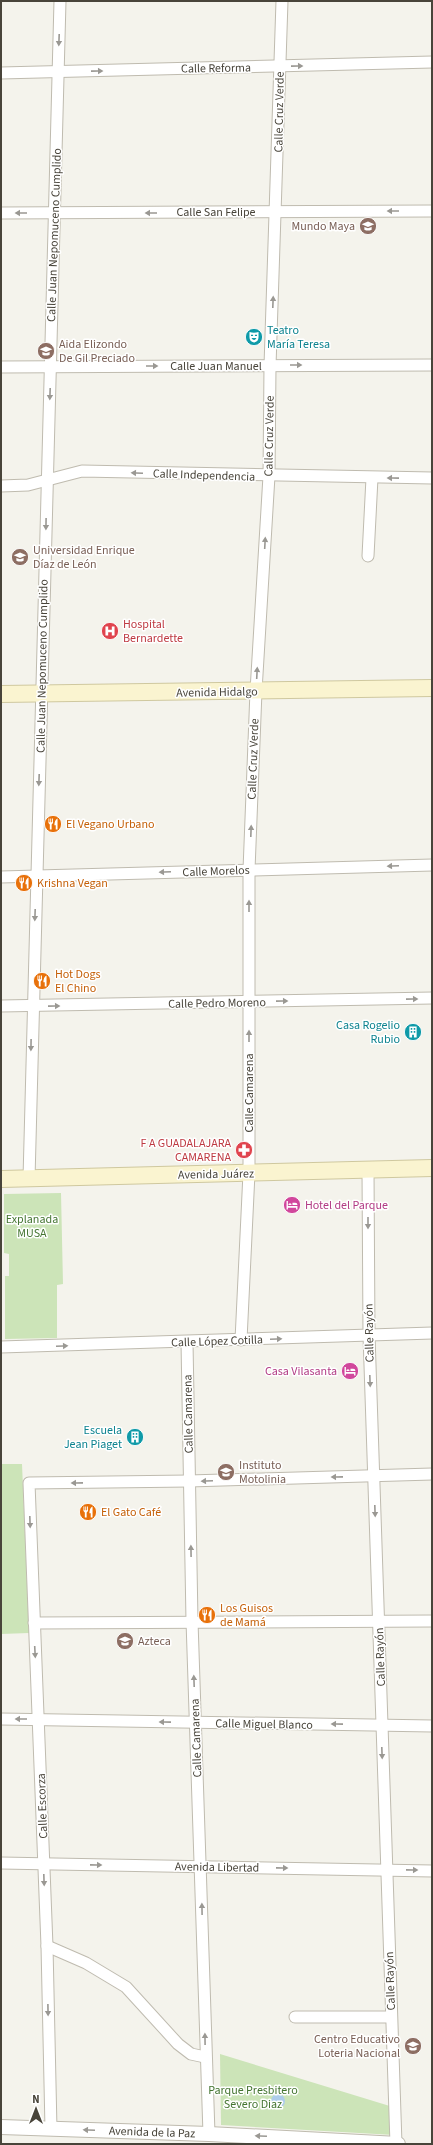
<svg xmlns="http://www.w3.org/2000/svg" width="433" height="2145" font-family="'Source Sans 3',sans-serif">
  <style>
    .green { fill: #cce4b8 }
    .water { fill: #aecceb }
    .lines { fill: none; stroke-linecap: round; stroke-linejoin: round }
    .minor-casing { stroke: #bfbbaf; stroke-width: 13 }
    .tertiary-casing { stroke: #bfbbaf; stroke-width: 16 }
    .secondary-casing { stroke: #cfc89f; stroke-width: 18 }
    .minor { stroke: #fff; stroke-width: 11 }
    .tertiary { stroke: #fff; stroke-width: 14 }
    .secondary { stroke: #faf4d0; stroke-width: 16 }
    .oneway { fill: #9a9893 }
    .labels { text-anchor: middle; stroke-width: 3; stroke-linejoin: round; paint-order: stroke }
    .street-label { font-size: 12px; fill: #48443a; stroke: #fff }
    .education-label { font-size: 12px; fill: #785e54; stroke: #fff; text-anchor: start }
    .culture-label { font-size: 12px; fill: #0d838f; stroke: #fff; text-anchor: end }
    .health-label { font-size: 12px; fill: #be3a42; stroke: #fff; text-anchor: start }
    .food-label { font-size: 12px; fill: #c56008; stroke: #fff; text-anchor: start }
    .hotel-label { font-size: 12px; fill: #b23c85; stroke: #fff; text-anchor: start }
    .park-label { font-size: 12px; fill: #447531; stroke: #fff }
  </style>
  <rect width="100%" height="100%" fill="#f4f3ec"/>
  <g class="green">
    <polygon points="61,1193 63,1284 57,1285 57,1338 5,1339 5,1276 9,1276 9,1254 4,1253 4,1194"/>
    <polygon points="1,1464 22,1464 29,1633 1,1634"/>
    <polygon points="220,2054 393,2107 394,2135 221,2125"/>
  </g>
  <circle class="water" cx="278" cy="2101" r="7"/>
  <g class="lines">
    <defs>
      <g id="minor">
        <polyline points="1,73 432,62"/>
        <polyline points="1,213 432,211"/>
        <polyline points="1,367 432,365"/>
        <polyline points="1,486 28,485 82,471 432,478"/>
        <polyline points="368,556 372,478"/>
        <polyline points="1,877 432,865"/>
        <polyline points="1,1006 432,998"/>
        <polyline points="368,1170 369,1335 396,2144"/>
        <polyline points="29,1179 60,1"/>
        <polyline points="241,1340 249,1173 249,870 256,691 269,476 270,366 282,1"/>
        <polyline points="187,1342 192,1621 209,2134"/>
        <polyline points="1,1347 432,1333"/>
        <polyline points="34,1623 432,1621"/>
        <polyline points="1,1719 432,1726"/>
        <polyline points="1,1863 432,1871"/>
        <polyline points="47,1946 86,1963 126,1987 178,2044 191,2054 205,2057"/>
        <polyline points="295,2017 391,2017"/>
        <polyline points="51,2129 47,1946 29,1483 189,1481 432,1474"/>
      </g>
      <polyline id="tertiary" points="1,2127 209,2134 398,2144"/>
      <g id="secondary">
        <polyline points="1,694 432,688"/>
        <polyline points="1,1179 432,1168"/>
      </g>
    </defs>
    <use href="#minor" class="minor-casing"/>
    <use href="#tertiary" class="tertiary-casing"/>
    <use href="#secondary" class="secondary-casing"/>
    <use href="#minor" class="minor"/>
    <use href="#tertiary" class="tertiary"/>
    <use href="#secondary" class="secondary"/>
  </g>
  <defs><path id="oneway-solid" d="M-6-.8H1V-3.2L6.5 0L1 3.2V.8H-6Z"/></defs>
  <g class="oneway">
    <use href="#oneway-solid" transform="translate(59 40) rotate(92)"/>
    <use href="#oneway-solid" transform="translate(297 66) rotate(-1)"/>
    <use href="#oneway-solid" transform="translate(97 71) rotate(-1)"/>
    <use href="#oneway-solid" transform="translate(393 211) rotate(180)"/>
    <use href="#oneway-solid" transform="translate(21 213) rotate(180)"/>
    <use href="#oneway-solid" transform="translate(151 213) rotate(180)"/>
    <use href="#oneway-solid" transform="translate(273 302) rotate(-88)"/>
    <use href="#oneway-solid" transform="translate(296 365)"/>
    <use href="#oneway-solid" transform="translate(152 366)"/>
    <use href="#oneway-solid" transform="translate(50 394) rotate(92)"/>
    <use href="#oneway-solid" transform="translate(137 473) rotate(-178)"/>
    <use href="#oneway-solid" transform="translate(393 478) rotate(-179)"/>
    <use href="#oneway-solid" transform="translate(46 524) rotate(91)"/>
    <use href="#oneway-solid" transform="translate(265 543) rotate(-87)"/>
    <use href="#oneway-solid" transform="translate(257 673) rotate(-87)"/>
    <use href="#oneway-solid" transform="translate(39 780) rotate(92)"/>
    <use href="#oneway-solid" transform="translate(251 831) rotate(-88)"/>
    <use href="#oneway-solid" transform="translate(393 866) rotate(178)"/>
    <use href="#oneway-solid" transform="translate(165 872) rotate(178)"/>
    <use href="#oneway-solid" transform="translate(249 906) rotate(-90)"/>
    <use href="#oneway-solid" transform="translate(35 915) rotate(92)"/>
    <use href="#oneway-solid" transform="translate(412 999) rotate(-1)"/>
    <use href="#oneway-solid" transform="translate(282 1001) rotate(-1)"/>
    <use href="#oneway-solid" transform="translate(54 1006) rotate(-1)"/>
    <use href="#oneway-solid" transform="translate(249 1036) rotate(-90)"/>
    <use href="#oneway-solid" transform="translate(31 1045) rotate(91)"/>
    <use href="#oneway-solid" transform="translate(368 1223) rotate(90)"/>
    <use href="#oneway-solid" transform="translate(276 1339) rotate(-2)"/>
    <use href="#oneway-solid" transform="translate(62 1346) rotate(-2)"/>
    <use href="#oneway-solid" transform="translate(370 1381) rotate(88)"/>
    <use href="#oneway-solid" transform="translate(337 1477) rotate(179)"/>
    <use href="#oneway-solid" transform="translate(207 1481) rotate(178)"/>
    <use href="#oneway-solid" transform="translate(77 1483) rotate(179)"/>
    <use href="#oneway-solid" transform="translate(375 1511) rotate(88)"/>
    <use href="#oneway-solid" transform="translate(30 1522) rotate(88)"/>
    <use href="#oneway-solid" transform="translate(191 1551) rotate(-91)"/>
    <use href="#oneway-solid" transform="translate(35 1652) rotate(87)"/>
    <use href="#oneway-solid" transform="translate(194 1681) rotate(-92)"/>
    <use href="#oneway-solid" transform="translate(21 1719) rotate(-180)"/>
    <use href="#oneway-solid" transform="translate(165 1722) rotate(-179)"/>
    <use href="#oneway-solid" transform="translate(337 1724) rotate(-179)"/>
    <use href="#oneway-solid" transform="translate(382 1753) rotate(88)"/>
    <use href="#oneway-solid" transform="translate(96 1865) rotate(1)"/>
    <use href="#oneway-solid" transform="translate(282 1868) rotate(1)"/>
    <use href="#oneway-solid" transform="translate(412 1870) rotate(1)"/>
    <use href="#oneway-solid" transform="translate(44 1880) rotate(88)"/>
    <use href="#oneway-solid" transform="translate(202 1909) rotate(-91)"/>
    <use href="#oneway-solid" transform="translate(48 2010) rotate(89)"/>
    <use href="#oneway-solid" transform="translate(205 2039) rotate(-91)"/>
    <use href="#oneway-solid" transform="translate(89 2130) rotate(-178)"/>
    <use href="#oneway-solid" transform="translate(261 2136) rotate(-177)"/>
  </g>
  <defs>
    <symbol id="school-disc" viewBox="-11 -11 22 22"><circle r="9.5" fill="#8d6e63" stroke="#fff"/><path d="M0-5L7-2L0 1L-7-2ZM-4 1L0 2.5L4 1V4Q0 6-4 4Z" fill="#fff"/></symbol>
    <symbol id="theatre-disc" viewBox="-11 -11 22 22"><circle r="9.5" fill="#0f9aa8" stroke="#fff"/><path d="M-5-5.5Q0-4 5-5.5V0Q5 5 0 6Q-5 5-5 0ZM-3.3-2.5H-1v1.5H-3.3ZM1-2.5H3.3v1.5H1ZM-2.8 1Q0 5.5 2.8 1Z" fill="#fff"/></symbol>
    <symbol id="hospital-disc" viewBox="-11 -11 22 22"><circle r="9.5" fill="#e0444e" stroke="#fff"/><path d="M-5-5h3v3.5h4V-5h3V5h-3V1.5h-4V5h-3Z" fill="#fff"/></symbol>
    <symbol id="restaurant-disc" viewBox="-11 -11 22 22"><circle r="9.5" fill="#e8710a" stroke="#fff"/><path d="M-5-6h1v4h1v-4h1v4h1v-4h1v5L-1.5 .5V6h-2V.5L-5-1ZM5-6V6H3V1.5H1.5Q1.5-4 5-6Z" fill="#fff"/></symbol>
    <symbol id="building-disc" viewBox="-11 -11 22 22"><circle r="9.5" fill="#0f9aa8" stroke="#fff"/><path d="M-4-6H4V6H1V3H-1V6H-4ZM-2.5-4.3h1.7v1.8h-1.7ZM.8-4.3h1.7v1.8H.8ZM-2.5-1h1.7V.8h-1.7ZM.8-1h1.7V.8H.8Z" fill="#fff"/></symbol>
    <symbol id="pharmacy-disc" viewBox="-11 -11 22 22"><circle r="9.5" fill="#e0444e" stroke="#fff"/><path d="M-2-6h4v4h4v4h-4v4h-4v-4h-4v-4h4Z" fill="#fff"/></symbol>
    <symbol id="hotel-disc" viewBox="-11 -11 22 22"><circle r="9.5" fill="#d1479c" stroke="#fff"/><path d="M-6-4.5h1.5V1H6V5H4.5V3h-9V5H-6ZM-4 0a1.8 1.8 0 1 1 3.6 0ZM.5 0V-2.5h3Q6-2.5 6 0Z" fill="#fff"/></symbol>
    <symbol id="university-disc" viewBox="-11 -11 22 22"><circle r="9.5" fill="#8d6e63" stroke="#fff"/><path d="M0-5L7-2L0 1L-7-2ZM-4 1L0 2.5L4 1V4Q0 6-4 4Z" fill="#fff"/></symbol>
  </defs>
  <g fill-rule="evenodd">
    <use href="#school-disc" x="358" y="216" width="20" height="20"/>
    <use href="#theatre-disc" x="244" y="327" width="20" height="20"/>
    <use href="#school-disc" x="36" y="341" width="20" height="20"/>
    <use href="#school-disc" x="10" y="547" width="20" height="20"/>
    <use href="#hospital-disc" x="100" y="621" width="20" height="20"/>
    <use href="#restaurant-disc" x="43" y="814" width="20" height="20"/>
    <use href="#restaurant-disc" x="14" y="873" width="20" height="20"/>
    <use href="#restaurant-disc" x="32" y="971" width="20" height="20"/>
    <use href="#building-disc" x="403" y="1022" width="20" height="20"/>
    <use href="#pharmacy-disc" x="234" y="1140" width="20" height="20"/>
    <use href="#hotel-disc" x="282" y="1195" width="20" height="20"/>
    <use href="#hotel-disc" x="340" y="1361" width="20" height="20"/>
    <use href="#building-disc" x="125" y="1427" width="20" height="20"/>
    <use href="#university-disc" x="216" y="1462" width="20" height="20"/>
    <use href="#restaurant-disc" x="78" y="1502" width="20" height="20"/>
    <use href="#restaurant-disc" x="197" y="1605" width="20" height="20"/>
    <use href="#school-disc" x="115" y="1631" width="20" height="20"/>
    <use href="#university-disc" x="403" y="2036" width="20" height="20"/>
  </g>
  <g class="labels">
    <g class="street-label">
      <text transform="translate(216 68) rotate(-1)" y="4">Calle Reforma</text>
      <text transform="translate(279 112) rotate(-89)" y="4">Calle Cruz Verde</text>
      <text x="216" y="216">Calle San Felipe</text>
      <text transform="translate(54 235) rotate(-88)" y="4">Calle Juan Nepomuceno Cumplido</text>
      <text x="216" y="370">Calle Juan Manuel</text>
      <text transform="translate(269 436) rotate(-89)" y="4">Calle Cruz Verde</text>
      <text transform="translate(204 475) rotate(2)" y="4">Calle Independencia</text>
      <text transform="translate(42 666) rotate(-89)" y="4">Calle Juan Nepomuceno Cumplido</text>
      <text transform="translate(217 692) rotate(-1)" y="4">Avenida Hidalgo</text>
      <text transform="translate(253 759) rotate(-88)" y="4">Calle Cruz Verde</text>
      <text transform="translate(216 871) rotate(-2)" y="4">Calle Morelos</text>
      <text transform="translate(217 1003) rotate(-1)" y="4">Calle Pedro Moreno</text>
      <text transform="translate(249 1093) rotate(-90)" y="4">Calle Camarena</text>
      <text transform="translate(216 1174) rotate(-1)" y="4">Avenida Juárez</text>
      <text transform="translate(369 1333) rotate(-91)" y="4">Calle Rayón</text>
      <text transform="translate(217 1341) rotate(-2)" y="4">Calle López Cotilla</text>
      <text transform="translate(188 1414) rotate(-91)" y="4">Calle Camarena</text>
      <text transform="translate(380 1657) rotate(-92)" y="4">Calle Rayón</text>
      <text transform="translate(264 1724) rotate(1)" y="4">Calle Miguel Blanco</text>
      <text transform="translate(196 1738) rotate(-92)" y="4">Calle Camarena</text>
      <text transform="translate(42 1806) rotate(-92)" y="4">Calle Escorza</text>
      <text transform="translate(217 1867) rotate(1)" y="4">Avenida Libertad</text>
      <text transform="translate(390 1981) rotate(-92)" y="4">Calle Rayón</text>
      <text transform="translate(152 2132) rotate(2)" y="4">Avenida de la Paz</text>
    </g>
    <g class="education-label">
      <text x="355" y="230" text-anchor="end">Mundo Maya</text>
      <text x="59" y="348">Aida Elizondo<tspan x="59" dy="14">De Gil Preciado</tspan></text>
      <text x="33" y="554">Universidad Enrique<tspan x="33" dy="14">Díaz de León</tspan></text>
      <text x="239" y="1469">Instituto<tspan x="239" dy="14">Motolinia</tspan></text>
      <text x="138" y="1645">Azteca</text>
      <text x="400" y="2043" text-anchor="end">Centro Educativo<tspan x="400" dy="14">Loteria Nacional</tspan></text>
    </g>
    <g class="culture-label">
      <text x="267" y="334" text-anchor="start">Teatro<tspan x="267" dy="14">María Teresa</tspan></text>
      <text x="400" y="1029">Casa Rogelio<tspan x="400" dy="14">Rubio</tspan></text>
      <text x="122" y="1434">Escuela<tspan x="122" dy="14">Jean Piaget</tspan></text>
    </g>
    <g class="health-label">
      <text x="123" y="628">Hospital<tspan x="123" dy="14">Bernardette</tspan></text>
      <text x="231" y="1147" text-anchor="end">F A GUADALAJARA<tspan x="231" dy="14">CAMARENA</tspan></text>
    </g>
    <g class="food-label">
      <text x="66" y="828">El Vegano Urbano</text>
      <text x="37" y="887">Krishna Vegan</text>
      <text x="55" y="978">Hot Dogs<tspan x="55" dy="14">El Chino</tspan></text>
      <text x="101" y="1516">El Gato Café</text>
      <text x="220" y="1612">Los Guisos<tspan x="220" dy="14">de Mamá</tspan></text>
    </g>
    <g class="hotel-label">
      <text x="305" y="1209">Hotel del Parque</text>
      <text x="337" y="1375" text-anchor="end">Casa Vilasanta</text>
    </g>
    <g class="park-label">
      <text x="32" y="1223">Explanada<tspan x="32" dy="14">MUSA</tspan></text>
      <text x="253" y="2094">Parque Presbitero<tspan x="253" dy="14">Severo Diaz</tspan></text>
    </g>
  </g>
  <rect width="433" height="2145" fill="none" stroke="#48443a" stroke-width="4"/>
  <g transform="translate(36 2109)" stroke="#ffffff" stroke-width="3" paint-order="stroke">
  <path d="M0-3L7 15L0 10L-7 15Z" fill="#48443a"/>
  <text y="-6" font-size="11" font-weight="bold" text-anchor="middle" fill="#48443a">N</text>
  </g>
</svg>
